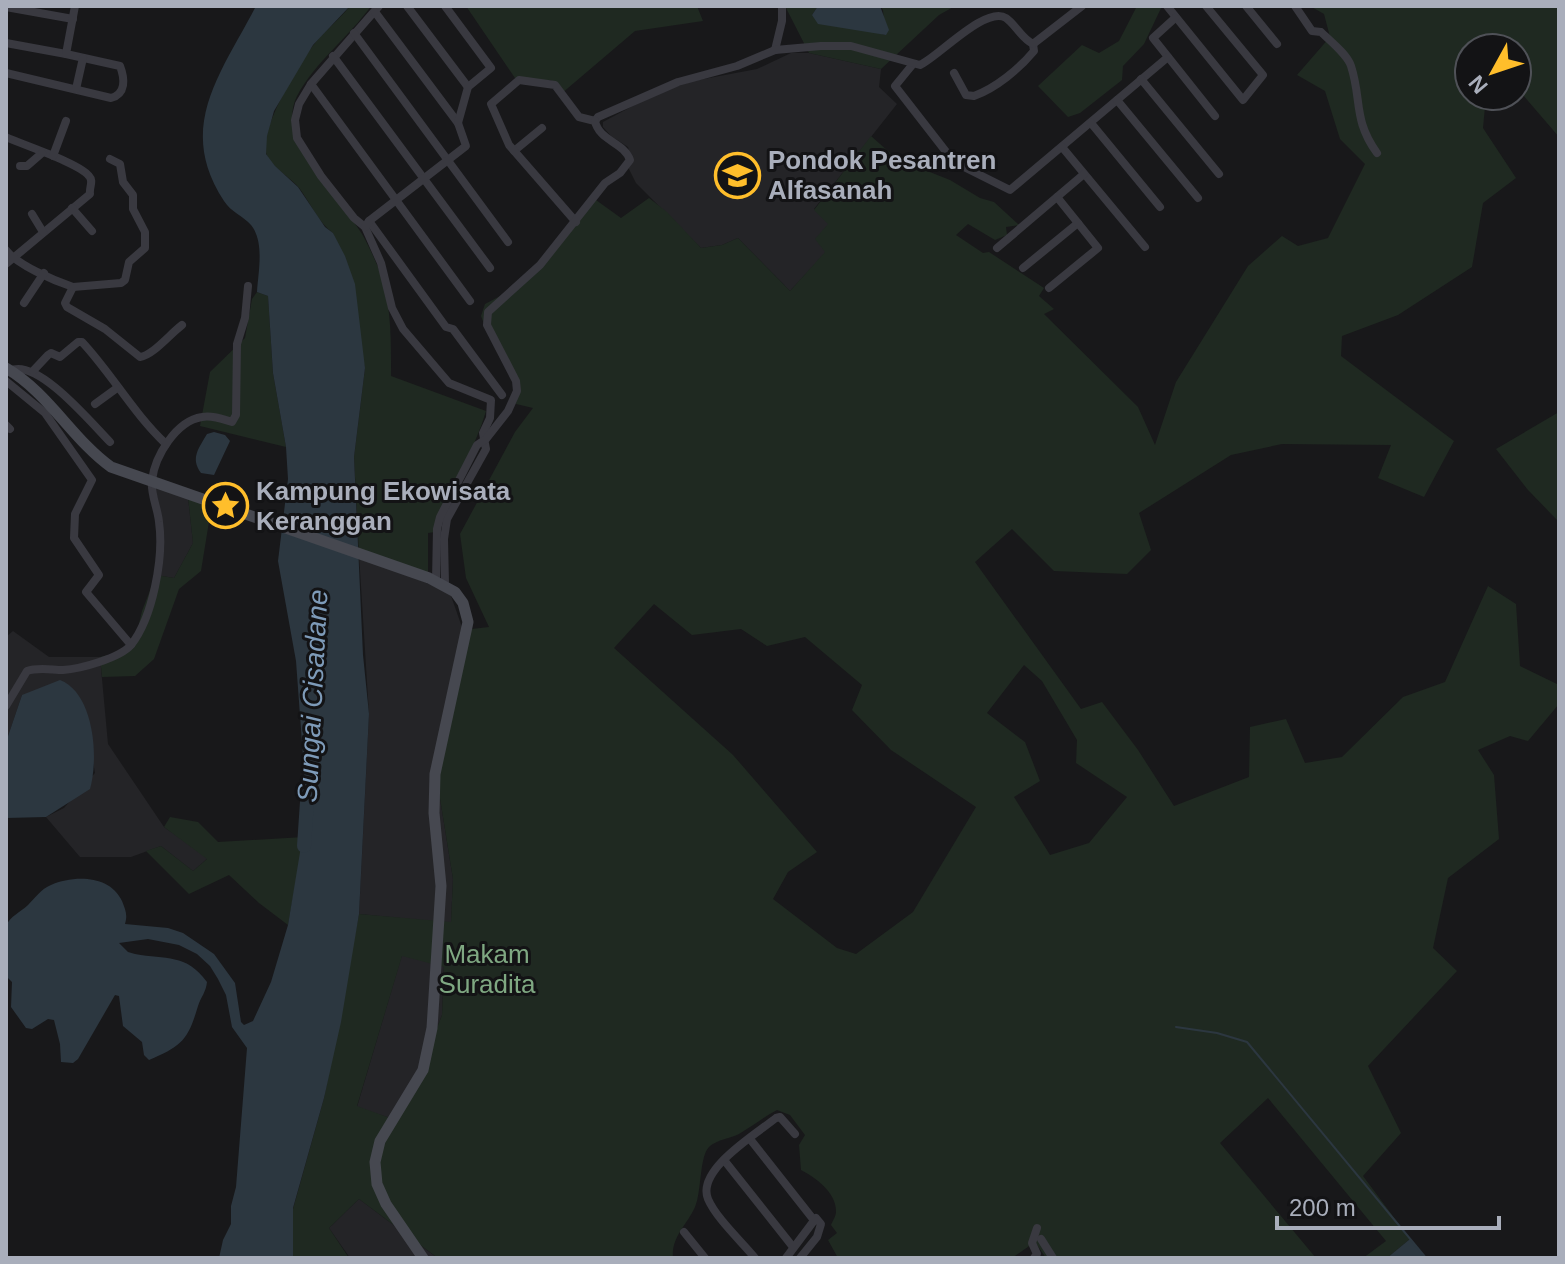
<svg xmlns="http://www.w3.org/2000/svg" width="1565" height="1264" font-family="Helvetica,sans-serif">
  <style>
    .built { fill: #242427 }
    .green { fill: #1f2921; fill-rule: evenodd }
    .water { fill: #2c3740 }
    .lines { fill: none; stroke-linecap: round; stroke-linejoin: round }
    .stream { stroke: #2c3740; stroke-width: 2 }
    .river { stroke: #2c3740; stroke-width: 14 }
    .street { stroke: #393940; stroke-width: 8 }
    .secondary { stroke: #464850; stroke-width: 11 }
    .labels { text-anchor: middle; stroke-width: 6; stroke-linejoin: round; paint-order: stroke }
    .poi-label { font-size: 26px; font-weight: bold; fill: #a9aebb; stroke: #131315; text-anchor: start }
    .park-label { font-size: 26px; fill: #7fa882; stroke: #131315 }
    .water-label { font-size: 28px; font-style: italic; fill: #7e9bb9; stroke: #131315 }
  </style>
  <rect width="100%" height="100%" fill="#18181a"/>
  <g class="built">
    <polygon points="791,53 809,53 881,69 879,87 897,104 814,209 829,224 826,252 790,291 738,238 722,245 701,248 636,183 628,167 630,154 628,147 611,136 603,127 603,122 655,94 693,81 757,69"/>
    <polygon points="152,482 188,497 193,543 174,578 156,575 162,555"/>
    <polygon points="359,554 450,593 463,630 434,761 453,879 451,923 359,914 369,714"/>
    <polygon points="13,631 49,657 100,657 108,744 164,827 208,858 193,871 161,846 131,857 80,857 46,817 64,808 95,773 92,755 22,695 6,742 6,637"/>
    <polygon points="402,955 444,966 442,1015 423,1064 390,1118 357,1107"/>
    <polygon points="359,1199 436,1257 350,1258 329,1228"/>
  </g>
  <g class="green">
    <path d="M350,6H371C349,37 315,62 297,96C274,142 340,197 362,234C368,244 373,256 378,267C392,302 391,340 391,376L486,411C474,453 448,490 435,532L428,533V573L359,554L354,457L365,368L333,233C318,222 311,204 300,189C291,177 270,167 266,153C260,128 297,68 312,47C323,32 339,20 350,6Z"/>
    <polygon points="466,6 697,6 703,21 635,31 561,94 551,80 517,81"/>
    <polygon points="785,6 818,6 812,15 885,35 883,10 880,6 955,6 939,15 881,69 809,53"/>
    <polygon points="1137,6 1162,6 1144,44 1123,66 1122,80 1080,113 1068,117 1038,86 1082,45 1099,53 1119,41"/>
    <path d="M1310,6H1559V137L1517,88V48H1469V96H1486L1483,128L1516,178L1483,203L1472,267L1398,315L1342,336L1341,356L1454,441L1424,497L1378,478L1391,445L1282,444L1231,455L1139,513L1151,550L1127,574L1054,571L1012,529L975,562L1081,709L1102,702L1138,750L1174,806L1249,777L1250,727L1286,719L1305,763L1342,757L1403,697L1445,682L1488,586L1516,604L1520,666L1559,685V704L1528,741L1510,736L1478,750L1494,775L1499,839L1448,878L1433,948L1457,971L1368,1066L1401,1133L1363,1176L1410,1239L1387,1258H1363L1386,1241L1268,1098L1220,1143L1316,1258H1046L1035,1242L1012,1258H838L828,1240L837,1233L831,1225C833,1220 836,1216 836,1212C837,1193 815,1177 801,1170L799,1145L805,1135L790,1115L777,1110C764,1117 752,1126 739,1134C731,1138 717,1140 710,1146C699,1155 702,1191 695,1207C687,1225 671,1237 673,1258H433L435,1256L359,1199L329,1228L349,1258H293V1209L324,1098L359,914L451,922L453,879L434,761L463,630L489,627L466,578L460,534L515,432L533,408L516,404L518,386L484,324L481,316L485,304L521,285L596,200L621,218L649,198L667,212L701,248L722,245L738,238L790,291L825,252L815,239L828,224L814,210L871,136L897,159L950,180L980,198L994,202L1019,225L1006,227L1007,235L995,240L968,224L956,235L983,253L989,252L1044,288L1039,296L1054,309L1044,314L1138,407L1155,445L1176,382L1248,266L1282,236L1298,246L1328,238L1365,164L1340,139L1325,91L1297,75L1330,37L1324,14ZM654,604L692,635L741,629L767,646L805,637L862,685L852,710L891,750L976,807L913,912L856,954L837,948L773,899L788,872L817,852L733,755L614,648ZM1024,665L1042,681L1077,740L1076,763L1127,797L1089,843L1050,855L1014,797L1040,781L1025,742L987,713ZM402,956L444,967L442,1015L423,1064L390,1118L357,1106Z"/>
    <polygon points="257,292 268,296 273,373 286,447 200,426 210,372 245,338 252,299"/>
    <polygon points="1559,412 1559,522 1528,490 1496,449"/>
    <polygon points="188,497 213,497 201,571 179,589 154,659 135,676 102,677 100,657 133,649 142,611 156,575 174,578 193,543"/>
    <polygon points="170,817 198,822 218,842 304,837 288,925 259,903 229,875 189,894 146,851 161,846 193,871 207,859 164,827"/>
  </g>
  <g class="water">
    <path d="M256,6H350L313,45L274,111L267,136L266,154L275,166L298,187L325,227L333,233L345,256L355,284L365,368L354,457L363,655L369,714L359,914L341,1022L324,1098L293,1208V1258H219L223,1240L231,1224V1206L236,1187L247,1048L232,1027L226,995L218,979L210,966L197,954L179,945L148,939L119,943L128,952L135,954C166,960 186,953 207,982C206,992 201,997 198,1006C188,1040 182,1046 149,1060L144,1055L142,1042L123,1026L119,996L115,995L78,1059L73,1063L61,1062L60,1044L54,1020L48,1019L32,1029L26,1028L11,1007L12,982L6,976C6,962 2,939 6,926C10,916 21,912 28,905C35,898 41,889 51,885C74,875 110,875 122,901C125,909 128,914 125,924L168,928L183,933L214,954L235,983L241,1022L244,1025L253,1021L271,982L288,925L307,810L296,661L278,561L288,479L286,447L273,373L268,296L257,292C258,273 265,242 251,225C243,216 231,212 224,201C175,127 222,72 256,6Z"/>
    <polygon points="818,6 880,6 889,30 886,35 818,24 812,15"/>
    <path d="M214,432L225,435L230,441L214,475L201,473C190,458 199,448 207,434Z"/>
    <path d="M60,680C94,693 99,758 90,789L46,817L6,818V742L22,695Z"/>
    <polygon points="1410,1239 1426,1258 1387,1258"/>
  </g>
  <g class="lines">
    <polyline class="stream" points="1176,1027 1217,1033 1247,1042 1426,1258"/>
    <polyline class="river" points="304,846 308,787"/>
    <g class="street">
      <polyline points="379,6 311,84 299,104 295,120 297,138 321,176 354,218 365,227 381,263 392,308 403,329 449,383 491,400 490,418 483,433 486,449 447,519 444,539 445,584"/>
      <polyline points="407,6 468,87"/>
      <polyline points="1167,6 1243,100 1263,75 1206,6"/>
      <polyline points="1246,6 1277,44"/>
      <path d="M1295,6L1312,31L1321,32C1330,41 1347,54 1351,66C1362,100 1353,120 1377,153"/>
      <polyline points="6,7 73,19"/>
      <polyline points="375,12 458,123"/>
      <polyline points="1175,18 1153,38 1215,116"/>
      <polyline points="354,33 508,242"/>
      <polyline points="6,43 66,54"/>
      <polyline points="775,50 782,21 782,6"/>
      <polyline points="333,56 490,268"/>
      <polyline points="913,64 895,86 954,162 1010,190 1168,57"/>
      <path d="M6,73L111,98C126,94 125,79 120,66L66,54L75,6"/>
      <path d="M954,73L966,95L974,96C996,88 1019,69 1034,51L1033,44"/>
      <polyline points="1141,79 1219,174"/>
      <polyline points="311,84 470,301"/>
      <polyline points="76,89 83,58"/>
      <polyline points="1117,100 1198,198"/>
      <path d="M595,121L598,117L678,82L737,66L775,50L821,46H851L920,65C938,57 986,5 1006,18C1016,25 1021,38 1033,44L1082,6"/>
      <polyline points="1091,123 1160,207"/>
      <path d="M6,137C23,145 79,163 89,176C94,181 89,187 90,194L6,264"/>
      <polyline points="1062,147 1145,247"/>
      <polyline points="514,151 542,128"/>
      <polyline points="53,156 66,121"/>
      <polyline points="20,166 27,166 42,153"/>
      <polyline points="72,208 92,231"/>
      <polyline points="32,214 43,232"/>
      <polyline points="369,221 446,327 453,329 502,395"/>
      <polyline points="576,222 509,145 491,104 519,80 555,85 579,117 595,121"/>
      <polyline points="365,227 369,221 466,146 458,123 468,87 491,68 445,6"/>
      <polyline points="997,248 1084,174"/>
      <path d="M6,250C17,265 55,281 73,287L65,303L67,307L105,329L140,357C153,355 169,335 182,325"/>
      <polyline points="1023,268 1078,223"/>
      <polyline points="73,287 121,283 125,280 129,262 145,248 145,232 133,209 133,195 123,182 120,164 110,159"/>
      <polyline points="1049,288 1098,248 1057,197"/>
      <polyline points="24,303 44,273"/>
      <path d="M10,371C37,357 92,424 110,442"/>
      <path d="M33,371L48,355L51,353L60,357L78,342H82C112,374 133,413 166,444"/>
      <polyline points="6,381 45,413 92,480 75,514 74,538 99,575 86,592 131,645"/>
      <polyline points="95,404 117,388"/>
      <polyline points="6,425 10,429"/>
      <path d="M436,580L437,529L440,517L477,445L486,439L508,411L517,391L516,381L487,325L488,312L540,265L605,183L620,173L630,160C624,142 599,141 595,121"/>
      <path d="M6,706L27,671C38,667 52,670 63,670C80,669 120,658 131,645C153,617 164,557 159,522C158,509 150,493 152,480C155,456 176,421 202,417C212,415 222,419 232,422L236,415L237,344L245,318L248,286"/>
      <polyline points="750,1139 813,1219"/>
      <polyline points="724,1160 793,1247"/>
      <polyline points="684,1232 705,1258"/>
      <polyline points="1041,1239 1053,1258"/>
      <path d="M755,1258C742,1242 716,1218 708,1199C696,1170 756,1134 776,1118L780,1117L795,1134"/>
      <polyline points="786,1258 816,1218 821,1224 817,1237 800,1258"/>
      <polyline points="1034,1258 1037,1254 1032,1243 1037,1228"/>
    </g>
    <path class="secondary" d="M6,368C49,393 72,439 111,467L429,578L455,592L463,603L468,622L435,774L434,813L441,886L432,1028L423,1070L380,1141L375,1162L377,1184L386,1204L423,1258"/>
  </g>
  <defs>
    <symbol id="school-ring" viewBox="-11 -11 22 22"><circle r="9.5" fill="#131315" stroke="#ffbe2b" stroke-width="1.5"/><path d="M0-5L7-2L0 1L-7-2ZM-4 1L0 2.5L4 1V4Q0 6-4 4Z" fill="#ffbe2b"/></symbol>
    <symbol id="sight-ring" viewBox="-11 -11 22 22"><circle r="9.5" fill="#131315" stroke="#ffbe2b" stroke-width="1.5"/><path d="M0-6L1.8-2.2L6-1.7L2.9 1.2L3.7 5.4L0 3.3L-3.7 5.4L-2.9 1.2L-6-1.7L-1.8-2.2Z" fill="#ffbe2b"/></symbol>
  </defs>
  <g fill-rule="evenodd">
    <use href="#school-ring" x="712" y="150" width="51" height="51"/>
    <use href="#sight-ring" x="200" y="480" width="51" height="51"/>
  </g>
  <g class="labels">
    <g class="poi-label">
      <text x="768" y="169">Pondok Pesantren<tspan x="768" dy="30">Alfasanah</tspan></text>
      <text x="256" y="500">Kampung Ekowisata<tspan x="256" dy="30">Keranggan</tspan></text>
    </g>
    <g class="park-label">
      <text x="487" y="963">Makam<tspan x="487" dy="30">Suradita</tspan></text>
    </g>
    <g class="water-label">
      <text transform="translate(312 696) rotate(-87)" y="10">Sungai Cisadane</text>
    </g>
  </g>
  <rect width="1565" height="1264" fill="none" stroke="#a9aebb" stroke-width="16"/>
  <g transform="translate(1493 72) rotate(230)"><circle r="38" fill="#131315" stroke="#4f5157" stroke-width="2"/>
  <path d="M0-6L14 30L0 20L-14 30Z" fill="#ffbe2b"/>
  <text y="-12" font-size="22" font-weight="bold" text-anchor="middle" fill="#a9aebb">N</text>
  </g>
  <path d="M1277 1216v12h222v-12" fill="none" stroke="#a9aebb" stroke-width="4"/>
  <text x="1289" y="1216" font-size="24" fill="#a9aebb" stroke="#131315" stroke-width="6" paint-order="stroke">200 m</text>
</svg>
